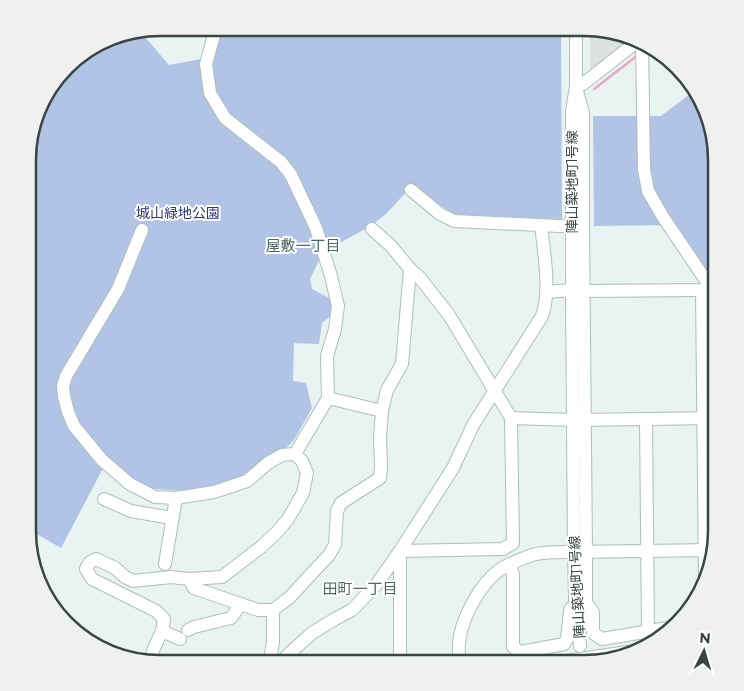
<svg xmlns="http://www.w3.org/2000/svg" width="744" height="691" font-family="Montserrat,'Noto Sans JP',sans-serif">
  <style>
    .industrial { fill: #dae3e0 }
    .green { fill: #b2c4e6 }
    .lines { fill: none; stroke-linecap: round; stroke-linejoin: round }
    .stream { stroke: #eea7c3; stroke-width: 2.5 }
    .minor-casing { stroke: #abbfbc; stroke-width: 14 }
    .minor { stroke: #fff; stroke-width: 12 }
    .labels { text-anchor: middle; stroke-width: 4; stroke-linejoin: round; paint-order: stroke }
    .street-label { font-size: 14px; fill: #374643; stroke: #fff }
    .park-label { font-size: 14px; fill: #2c3976; stroke: #fff }
    .neighbourhood-label { font-size: 15px; fill: #4e6963; stroke: #fff }
    .rim { fill: none; stroke: #374643; stroke-width: 2.5 }
  </style>
  <rect width="100%" height="100%" fill="#e8f3f2"/>
  <polygon class="industrial" points="590,28 593,28 633,39 594,71 590,70"/>
  <g class="green">
    <polygon points="225,28 561,28 562,219 456,215 411,187 386,214 369,227 323,252 310,279 312,289 333,300 332,315 322,323 319,344 294,343 293,381 306,383 312,408 294,440 284,450 261,462 231,483 182,491 146,488 108,459 61,548 28,529 30,134 45,93 73,60 117,35 140,31 169,65 201,59"/>
    <polygon points="690,84 707,110 716,151 716,287 676,225 594,226 593,116 661,116 690,94"/>
  </g>
  <g class="lines">
    <polyline class="stream" points="594,89 638,55"/>
    <defs>
      <g id="minor">
        <polyline points="220,28 214,35 206,64 210,93 225,118 281,162 291,175 316,228 331,276 338,306 335,329 327,356 328,398 295,454"/>
        <polyline points="576,28 576,86 572,112 572,290 574,552 575,599 580,646"/>
        <polyline points="642,41 644,169 648,191 663,217 709,285 716,294"/>
        <polyline points="576,86 583,84 639,40"/>
        <polyline points="577,91 583,113 583,227 586,552 586,603 583,625"/>
        <polyline points="411,190 440,214 454,221 580,227"/>
        <polyline points="372,229 391,246 410,269 420,278 449,315 511,418 513,543 503,549 400,551 400,663"/>
        <polyline points="142,230 118,289 66,376 63,386 64,396 68,412 74,426 102,460 130,484 155,497 176,498 214,492 247,481 268,463 282,455 295,454"/>
        <polyline points="702,290 705,580"/>
        <polyline points="547,292 572,290 583,291 702,290 709,285"/>
        <polyline points="328,398 382,411"/>
        <polyline points="511,418 574,420 716,418"/>
        <polyline points="646,419 648,631"/>
        <polyline points="104,499 131,511 172,518"/>
        <polyline points="165,564 176,498"/>
        <polyline points="509,565 513,574 513,647 521,652 564,644 567,639 570,611 571,608"/>
        <polyline points="189,579 194,588 258,610 273,610"/>
        <polyline points="586,603 593,612 593,633 602,639 674,627"/>
        <polyline points="188,630 194,627 231,618 241,604"/>
        <polyline points="162,631 180,639"/>
        <polyline points="150,661 154,648 162,631 164,619 156,611 92,579 86,569 90,562 96,559 115,568 125,577 133,581 171,577 189,579 222,577 261,547 277,532 288,519 303,493 307,473 302,461 295,454"/>
        <polyline points="272,663 270,659 273,642 273,610 289,598 329,555 335,545 337,511 341,503 380,478 381,467 380,437 382,411 387,390 402,364 410,269"/>
        <path d="M282,663L284,659L291,652L312,633L335,619L352,610L376,585L400,551L453,468L473,425L542,316C551,292 544,252 541,226"/>
        <path d="M459,663C459,655 458,645 460,636C464,615 480,585 498,571C507,564 521,559 532,555C546,551 560,552 574,552L712,550"/>
        <polyline points="553,663 641,650"/>
      </g>
    </defs>
    <use href="#minor" class="minor-casing"/>
    <use href="#minor" class="minor"/>
  </g>
  <g class="labels">
    <g class="street-label">
      <text transform="translate(572 182) rotate(-90)" y="5">陣山築地町1号線</text>
      <text transform="translate(577 587) rotate(-93)" y="5">陣山築地町1号線</text>
    </g>
    <g class="park-label">
      <text x="178" y="218">城山緑地公園</text>
    </g>
    <g class="neighbourhood-label">
      <text x="303" y="251">屋敷一丁目</text>
      <text x="360" y="594">田町一丁目</text>
    </g>
  </g>
  <path d="M0 0H744V691H0ZM160 36H584A124 124 0 0 1 708 160V531A124 124 0 0 1 584 655H160A124 124 0 0 1 36 531V160A124 124 0 0 1 160 36Z" fill="#eff0f0" fill-rule="evenodd"/>
  <path class="rim" d="M160 36H584A124 124 0 0 1 708 160V531A124 124 0 0 1 584 655H160A124 124 0 0 1 36 531V160A124 124 0 0 1 160 36Z"/>
  <g transform="translate(704 651) rotate(5)" stroke="#ffffff" stroke-width="4" paint-order="stroke">
  <path d="M0-4L9 19L0 12L-9 19Z" fill="#374643"/>
  <text y="-8" font-size="14" font-weight="bold" text-anchor="middle" fill="#374643">N</text>
  </g>
</svg>
